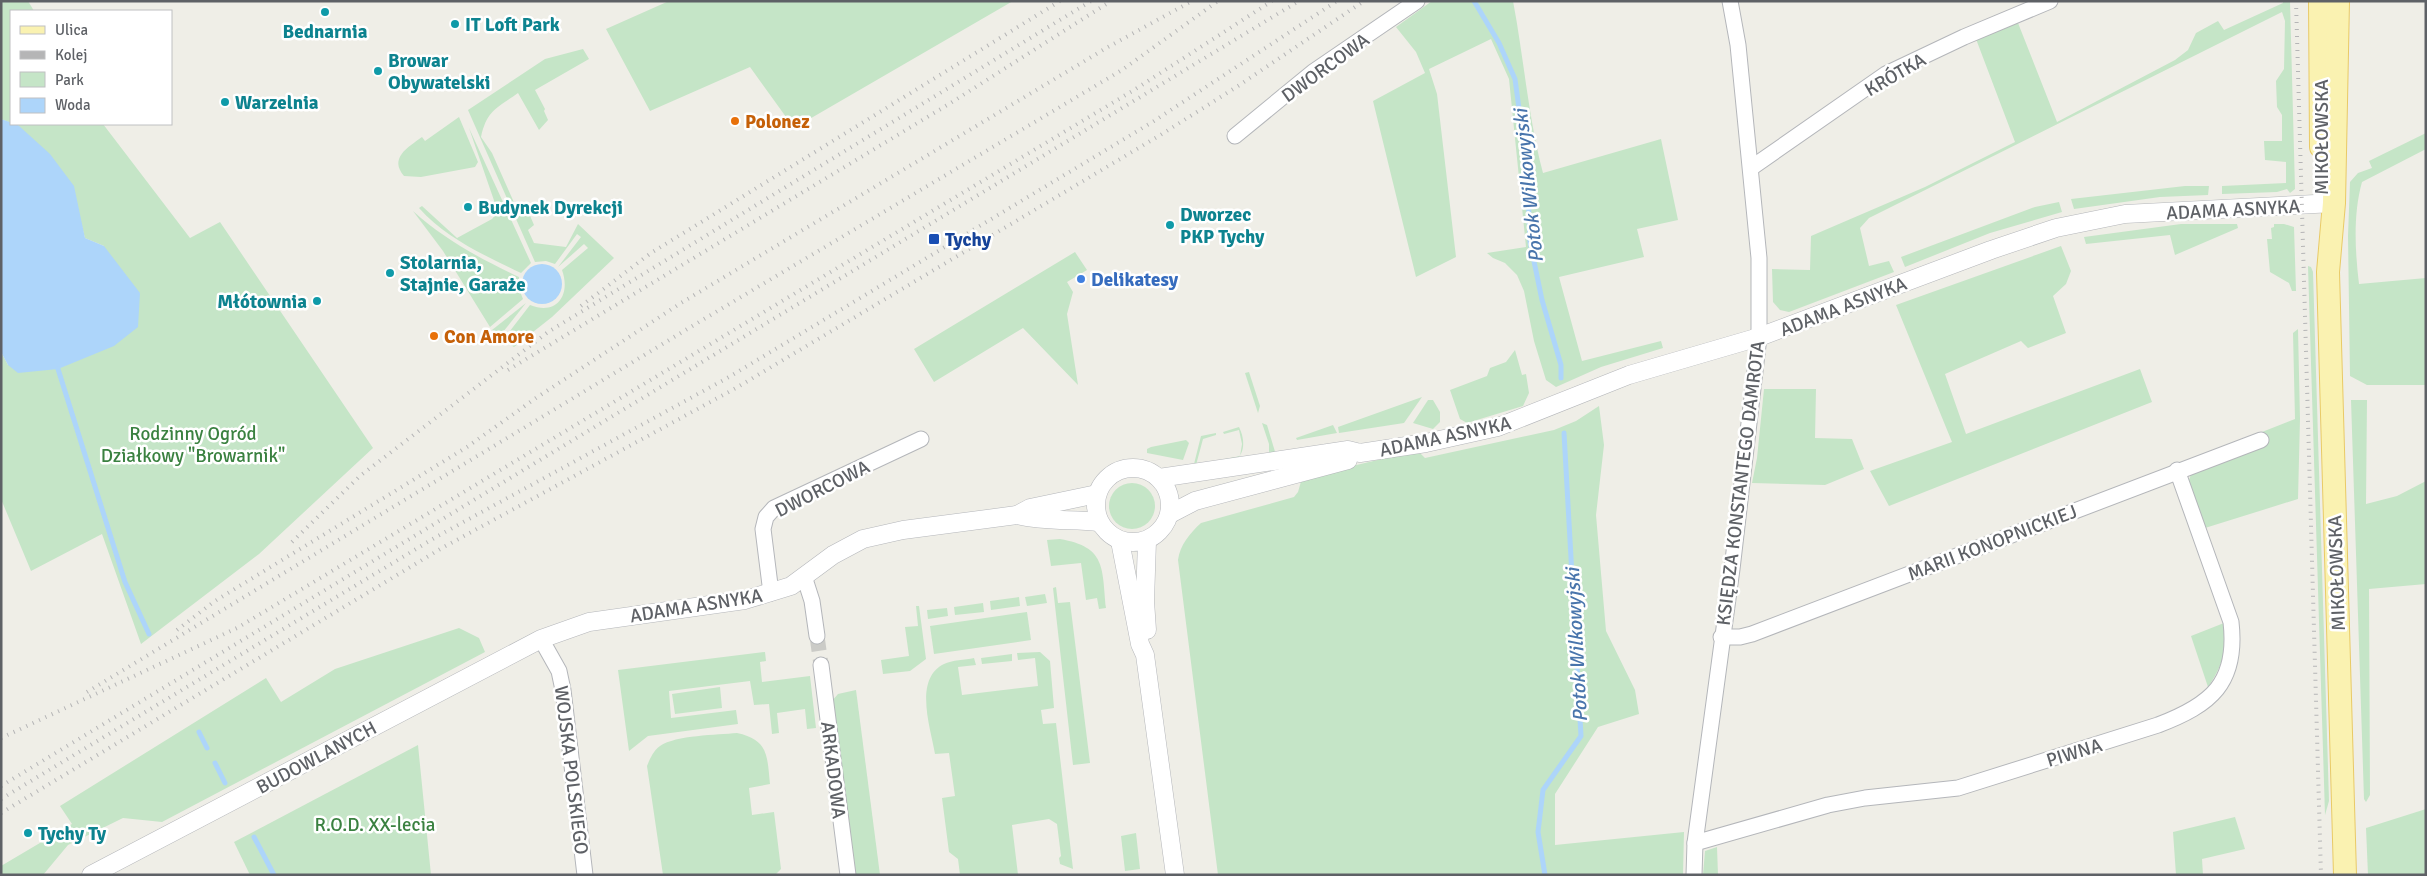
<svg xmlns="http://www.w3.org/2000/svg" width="2427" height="876" font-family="Signika,sans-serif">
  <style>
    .green { fill: #c5e5c7 }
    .water { fill: #add5fa }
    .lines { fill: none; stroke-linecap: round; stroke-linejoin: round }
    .stream { stroke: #add5fa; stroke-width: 5 }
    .minor-tunnel { stroke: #cbcbc7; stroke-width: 15; stroke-dasharray: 15 8; stroke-linecap: butt }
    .minor-casing { stroke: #b4b6ba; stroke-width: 17 }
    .tertiary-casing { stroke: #b4b6ba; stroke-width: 19 }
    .primary-casing { stroke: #e9ca66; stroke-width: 24 }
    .minor { stroke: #fff; stroke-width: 15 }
    .tertiary { stroke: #fff; stroke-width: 18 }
    .primary { stroke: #faf2b1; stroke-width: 22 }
    .rail { stroke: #b5b5b6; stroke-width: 4; stroke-dasharray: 1 6; stroke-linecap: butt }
    .culture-dot { fill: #0f9aa8; stroke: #fff; stroke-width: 2 }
    .food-dot { fill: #e8710a; stroke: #fff; stroke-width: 2 }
    .transit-dot { fill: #1a4fb4; stroke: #fff; stroke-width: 2 }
    .shop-dot { fill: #3f7fe0; stroke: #fff; stroke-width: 2 }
    .labels { text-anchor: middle; stroke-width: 5; stroke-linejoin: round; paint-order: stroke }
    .culture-label { font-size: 19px; font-weight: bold; fill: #0d838f; stroke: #fff; text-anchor: start }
    .street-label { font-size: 19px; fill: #5e6166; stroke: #fff }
    .food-label { font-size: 19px; font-weight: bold; fill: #c56008; stroke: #fff; text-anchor: start }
    .transit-label { font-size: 19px; font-weight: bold; fill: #164399; stroke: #fff; text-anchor: start }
    .shop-label { font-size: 19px; font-weight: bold; fill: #366cbe; stroke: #fff; text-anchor: start }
    .park-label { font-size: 19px; fill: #3a8140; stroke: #fff }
    .water-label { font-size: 20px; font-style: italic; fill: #4975ac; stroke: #fff }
  </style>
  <rect width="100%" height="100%" fill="#efeee7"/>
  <g class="green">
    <polygon points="1,1 28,1 34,11 11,11 11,123 1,119"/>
    <polygon points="669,1 1013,1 794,128 750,67 650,111 606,29"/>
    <path d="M1432,1H1513C1524,59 1528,116 1543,173L1661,139L1678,220L1637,229L1644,257L1559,277L1582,361L1661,341L1663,348L1601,367L1556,387L1546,380L1534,341L1524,291L1517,275L1505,263L1493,258L1487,253L1526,247L1509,79L1491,39L1429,69L1437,94L1456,257L1416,277L1373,101L1425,73L1416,52L1396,27Z"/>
    <polygon points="2283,1 2290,1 2295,189 2290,193 2287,189 2277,192 2222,194 2222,186 2286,183 2286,162 2265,160 2264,141 2282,141 2282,115 2277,107 2276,81 2284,69 2285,21 2282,12 1869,218 1860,228 1869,266 1889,261 1894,272 1789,312 1780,310 1773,302 1772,269 1810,270 1811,236 1925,187 2015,142 1976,39 2018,23 2057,122 2175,60 2188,50 2196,33 2218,21 2224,30 2283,3"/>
    <path d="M583,49L589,59L535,90L545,109L544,111L548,120L539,130L518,93C497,108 487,110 481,137L492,153L516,207L528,211L534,225L528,230L534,243L566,247L578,224L614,258L552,317L514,347L503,340L530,305C557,316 571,295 562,270L588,248L584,244L558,267L581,237L577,234L555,264L546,261L535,262L468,110L545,59Z"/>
    <path d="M459,117L478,162L475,167L421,177L404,176C389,158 407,148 422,137L425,141Z"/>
    <polygon points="14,124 103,124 190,238 220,222 373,448 259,554 141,644 102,534 31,571 1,499 1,352 8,365 104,246 85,238 80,219 18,125"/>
    <path d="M469,128L531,263L521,273C484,255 447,239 419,208L422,206L457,238L492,219L498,212Z"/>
    <path d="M2426,133V149L2362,182C2353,214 2355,251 2359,284L2426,278V385H2367L2350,376L2348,236L2350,182L2358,173L2372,168L2369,161Z"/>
    <polygon points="2185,186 2209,186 2208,195 2160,197 2074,209 2071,199"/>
    <polygon points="2059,202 2062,212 1990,233 1905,267 1901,257 2035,207"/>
    <path d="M413,211C445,240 481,259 519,277V289L523,299L490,327L443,251Z"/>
    <polygon points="2181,224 2237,224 2238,228 2175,255 2170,235 2086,244 2084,237"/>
    <polygon points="2274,224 2284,224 2294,227 2296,291 2292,291 2289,283 2270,272 2267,239 2272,239 2271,228 2274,227"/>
    <polygon points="2061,246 2071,271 2066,284 2053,296 2066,333 2028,348 2021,341 1945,374 1966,434 2140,369 2152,402 1889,506 1870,471 1952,442 1896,305"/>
    <polygon points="1075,252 1087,270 1067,282 1073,292 1067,314 1078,385 1023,328 934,382 914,349"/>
    <polygon points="2308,266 2311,267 2313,272 2329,801 2325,815"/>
    <polygon points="526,303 499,337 492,330"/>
    <polygon points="2298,329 2300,419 2298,499 2205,528 2188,483 2192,471 2265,444 2262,432 2295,419 2293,333"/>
    <polygon points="1515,350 1522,375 1526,374 1529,393 1523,406 1467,423 1460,419 1450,390 1487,376 1490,368 1506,362"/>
    <polygon points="1249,372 1260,406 1258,413 1245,373"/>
    <polygon points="1764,389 1816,389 1815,438 1852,439 1864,469 1825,485 1752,483 1757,458"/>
    <polygon points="1422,397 1404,423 1339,433 1338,427"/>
    <polygon points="1428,400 1433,400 1440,412 1440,422 1433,429 1413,423"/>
    <polygon points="2351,400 2367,400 2366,504 2397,496 2426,481 2426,584 2369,589 2370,795 2366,802 2364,799"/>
    <path d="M1599,406L1604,445L1596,515L1606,631L1635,690L1639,714L1598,727L1555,794V845L1684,832L1683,875H1218L1178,560C1180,545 1190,533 1201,523L1294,497L1298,492L1302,478L1386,458L1420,453L1425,458L1554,430L1576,421Z"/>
    <polygon points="1262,423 1267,425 1276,455 1269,453 1269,444"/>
    <polygon points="1333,425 1337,433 1297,440 1296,438"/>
    <path d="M1239,427C1244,437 1246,451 1237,459L1193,468L1201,436L1216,433V435L1203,439L1196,465L1240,456L1242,444L1239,430L1224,434L1223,432Z"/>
    <polygon points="1186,440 1189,443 1183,460 1147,453 1147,449 1151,447"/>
    <circle cx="1132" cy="506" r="23"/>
    <path d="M1060,539C1106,547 1102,567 1106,608L1099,609L1097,598L1086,600L1081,563L1051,566L1047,540Z"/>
    <polygon points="1056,587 1058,603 1070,602 1090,763 1073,765 1053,588"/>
    <polygon points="1045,594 1047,603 1027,606 1025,597"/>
    <polygon points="1019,597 1020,606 991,610 990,601"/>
    <polygon points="983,603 984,612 955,615 954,607"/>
    <polygon points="916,606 919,606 926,659 910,671 883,674 881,660 909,656 905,627 918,626"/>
    <polygon points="947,608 948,616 928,619 927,610"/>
    <polygon points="1027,612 1031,640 934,654 930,626"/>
    <path d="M2224,623C2227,650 2223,665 2208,687L2191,636Z"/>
    <polygon points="459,628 479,638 485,652 162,822 123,818 68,845 43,875 1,875 1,866 72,824 60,806 266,678 281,702 335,669"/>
    <polygon points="765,652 766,661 760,662 762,682 810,676 816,728 807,729 805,709 777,713 779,733 772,734 769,704 754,705 750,681 669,691 671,718 736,710 738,724 648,736 629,751 618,670"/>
    <path d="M1040,652L1050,661L1054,708L1041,710L1043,724L1056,723L1073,869L1060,864L1059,858L1061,856L1057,824L1049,819L1012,825L1018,875H960L958,859L949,852L942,798L955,796L949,753L935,754C931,729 913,679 944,664C952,660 965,660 974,658L976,665L958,667L962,695L1038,686L1035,658L1018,660L1017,653Z"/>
    <polygon points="1012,654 1012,661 982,664 981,658"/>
    <polygon points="720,687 722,708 675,714 672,694"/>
    <polygon points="856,690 880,875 853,875 832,701 838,694"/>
    <path d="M737,733C769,740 767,756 770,784L749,788L752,815L774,812L781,869L775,875H663L647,766C650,759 653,751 660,746C676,735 717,735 737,733Z"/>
    <polygon points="418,745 431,875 250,875 234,842"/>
    <polygon points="2426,809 2426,875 2368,875 2366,828"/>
    <polygon points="2235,817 2245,849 2202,859 2203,875 2176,875 2173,832"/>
    <polygon points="1136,833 1140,869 1125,871 1121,836"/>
    <polygon points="1717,847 1718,875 1703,875 1705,851"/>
  </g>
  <g class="water">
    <polygon points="1,119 18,125 50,154 74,186 85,238 104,246 140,293 138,327 114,346 58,369 18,373 8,365 1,352"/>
    <circle cx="542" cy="284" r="20"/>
  </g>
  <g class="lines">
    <g class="stream">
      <polyline points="1474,1 1499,43 1515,79 1527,167 1530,242 1542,300 1561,365 1561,378"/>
      <polyline points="58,369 125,582 149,634"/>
      <polyline points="199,732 207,748"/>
      <polyline points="215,763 225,783"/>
      <polyline points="254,837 274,875"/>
      <polyline points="1545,875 1538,832 1543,790 1581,736 1564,433"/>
    </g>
    <polyline class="minor-tunnel" points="817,636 821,665"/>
    <defs>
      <g id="minor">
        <polyline points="1235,136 1313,72 1417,1"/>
        <polyline points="1751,168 1886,74 1964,37 2050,1"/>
        <polyline points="804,576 812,601 817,636"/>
        <polyline points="771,593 763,529 766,517 774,508 921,439"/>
        <polyline points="1721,637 1740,637 1752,634 2261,440"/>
        <polyline points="541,639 559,671 563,690 585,875"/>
        <polyline points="821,665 848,875"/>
        <path d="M1695,843L1828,805L1865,798L1958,788L2158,725C2211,705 2238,683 2231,622L2177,470"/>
        <polyline points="1694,875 1695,843 1732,569 1759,337 1759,258 1738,45 1730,1"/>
      </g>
      <g id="tertiary">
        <circle cx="1133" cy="505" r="37"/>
        <polyline points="1159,478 1348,450 1360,453 1426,443 1498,427 1629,375 1759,337 1991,250 2056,228 2125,214 2334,203"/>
        <polyline points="1170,514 1195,501 1348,460"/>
        <path d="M1017,515C1044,522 1072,519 1099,522"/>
        <polyline points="1120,541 1140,644 1145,655 1175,875"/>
        <polyline points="1147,541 1145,601 1147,630"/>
        <polyline points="91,875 541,639 589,622 745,600 791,586 833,555 863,539 903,530 1017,515 1030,508 1097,494"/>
      </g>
      <g id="primary">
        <polyline points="2320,1 2321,147"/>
        <polyline points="2338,1 2334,203 2328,272 2345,875"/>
      </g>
    </defs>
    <use href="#minor" class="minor-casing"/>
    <use href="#tertiary" class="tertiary-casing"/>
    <use href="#primary" class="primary-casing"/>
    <use href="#minor" class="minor"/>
    <use href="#tertiary" class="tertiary"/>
    <use href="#primary" class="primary"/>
    <g class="rail">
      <polyline points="2296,1 2321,875"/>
      <polyline points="581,306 651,253 1060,1"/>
      <polyline points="508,370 949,104 1111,1"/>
      <polyline points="292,542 360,476 548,332 1091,1"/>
      <polyline points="177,630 215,601 467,447 536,398 681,303 1108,47 1192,1"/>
      <polyline points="87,692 694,325 1122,70 1218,1"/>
      <polyline points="1,738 237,628 1134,90 1272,1"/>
      <polyline points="1,786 1299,1"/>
      <polyline points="1,799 436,537 729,377 1154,121 1337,1"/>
      <polyline points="1,813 442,548 736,388 1162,134 1238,86 1364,1"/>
    </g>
  </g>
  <g class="culture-dot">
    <circle cx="325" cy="12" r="5"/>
    <circle cx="455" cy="24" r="5"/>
    <circle cx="378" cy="71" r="5"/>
    <circle cx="225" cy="102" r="5"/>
    <circle cx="468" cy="207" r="5"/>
    <circle cx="1170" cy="225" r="5"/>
    <circle cx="390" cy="273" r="5"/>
    <circle cx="317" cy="301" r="5"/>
    <circle cx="28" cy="833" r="5"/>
  </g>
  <g class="food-dot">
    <circle cx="735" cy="121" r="5"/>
    <circle cx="434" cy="336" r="5"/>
  </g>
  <rect class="transit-dot" x="928" y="233" width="12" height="12" rx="2.5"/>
  <circle class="shop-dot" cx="1081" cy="279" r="5"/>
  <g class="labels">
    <g class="culture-label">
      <text x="465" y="31">IT Loft Park</text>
      <text x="325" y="38" text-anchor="middle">Bednarnia</text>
      <text x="388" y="67">Browar<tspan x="388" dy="22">Obywatelski</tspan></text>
      <text x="235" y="109">Warzelnia</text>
      <text x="478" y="214">Budynek Dyrekcji</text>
      <text x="1180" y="221">Dworzec<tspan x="1180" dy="22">PKP Tychy</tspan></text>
      <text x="400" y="269">Stolarnia,<tspan x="400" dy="22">Stajnie, Garaże</tspan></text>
      <text x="307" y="308" text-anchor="end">Młótownia</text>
      <text x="38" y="840">Tychy Ty</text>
    </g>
    <g class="street-label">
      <text transform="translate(1325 67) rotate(-36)" y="7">DWORCOWA</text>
      <text transform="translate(1895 74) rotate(-30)" y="7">KRÓTKA</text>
      <text transform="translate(2321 137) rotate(-90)" y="7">MIKOŁOWSKA</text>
      <text transform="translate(2233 209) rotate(-3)" y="7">ADAMA ASNYKA</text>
      <text transform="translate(1843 306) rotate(-21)" y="7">ADAMA ASNYKA</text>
      <text transform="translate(1445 436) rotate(-12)" y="7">ADAMA ASNYKA</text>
      <text transform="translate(1740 483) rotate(-83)" y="7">KSIĘDZA KONSTANTEGO DAMROTA</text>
      <text transform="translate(822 488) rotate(-27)" y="7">DWORCOWA</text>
      <text transform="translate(1992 542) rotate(-21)" y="7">MARII KONOPNICKIEJ</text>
      <text transform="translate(2336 573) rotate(-92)" y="7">MIKOŁOWSKA</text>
      <text transform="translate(696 605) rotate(-9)" y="7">ADAMA ASNYKA</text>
      <text transform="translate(2074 752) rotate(-17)" y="7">PIWNA</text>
      <text transform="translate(316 757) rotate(-28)" y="7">BUDOWLANYCH</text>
      <text transform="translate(572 770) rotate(83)" y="7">WOJSKA POLSKIEGO</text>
      <text transform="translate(834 770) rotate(83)" y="7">ARKADOWA</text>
    </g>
    <g class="food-label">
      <text x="745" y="128">Polonez</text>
      <text x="444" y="343">Con Amore</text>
    </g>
    <g class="transit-label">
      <text x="945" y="246">Tychy</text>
    </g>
    <g class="shop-label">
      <text x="1091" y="286">Delikatesy</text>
    </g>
    <g class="park-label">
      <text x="193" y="440">Rodzinny Ogród<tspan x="193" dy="22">Działkowy "Browarnik"</tspan></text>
      <text x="375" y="831">R.O.D. XX-lecia</text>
    </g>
    <g class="water-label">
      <text transform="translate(1528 186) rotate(-96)" y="7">Potok Wilkowyjski</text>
      <text transform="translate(1576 645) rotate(-93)" y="7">Potok Wilkowyjski</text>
    </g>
  </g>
  <rect width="2427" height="876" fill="none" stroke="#5e6166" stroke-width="5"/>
  <rect x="10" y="10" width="162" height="115" fill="#ffffff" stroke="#bfc0c2"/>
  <rect x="20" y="26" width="25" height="8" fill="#faf2b1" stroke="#bfc0c2"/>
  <text x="55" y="35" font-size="15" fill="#5e6166">Ulica</text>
  <rect x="20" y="51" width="25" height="8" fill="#b5b5b6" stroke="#bfc0c2"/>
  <text x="55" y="60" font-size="15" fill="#5e6166">Kolej</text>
  <rect x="20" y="72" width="25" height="15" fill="#c5e5c7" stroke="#bfc0c2"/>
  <text x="55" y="85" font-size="15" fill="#5e6166">Park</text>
  <rect x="20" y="98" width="25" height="15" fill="#add5fa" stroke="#bfc0c2"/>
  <text x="55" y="110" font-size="15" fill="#5e6166">Woda</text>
</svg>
